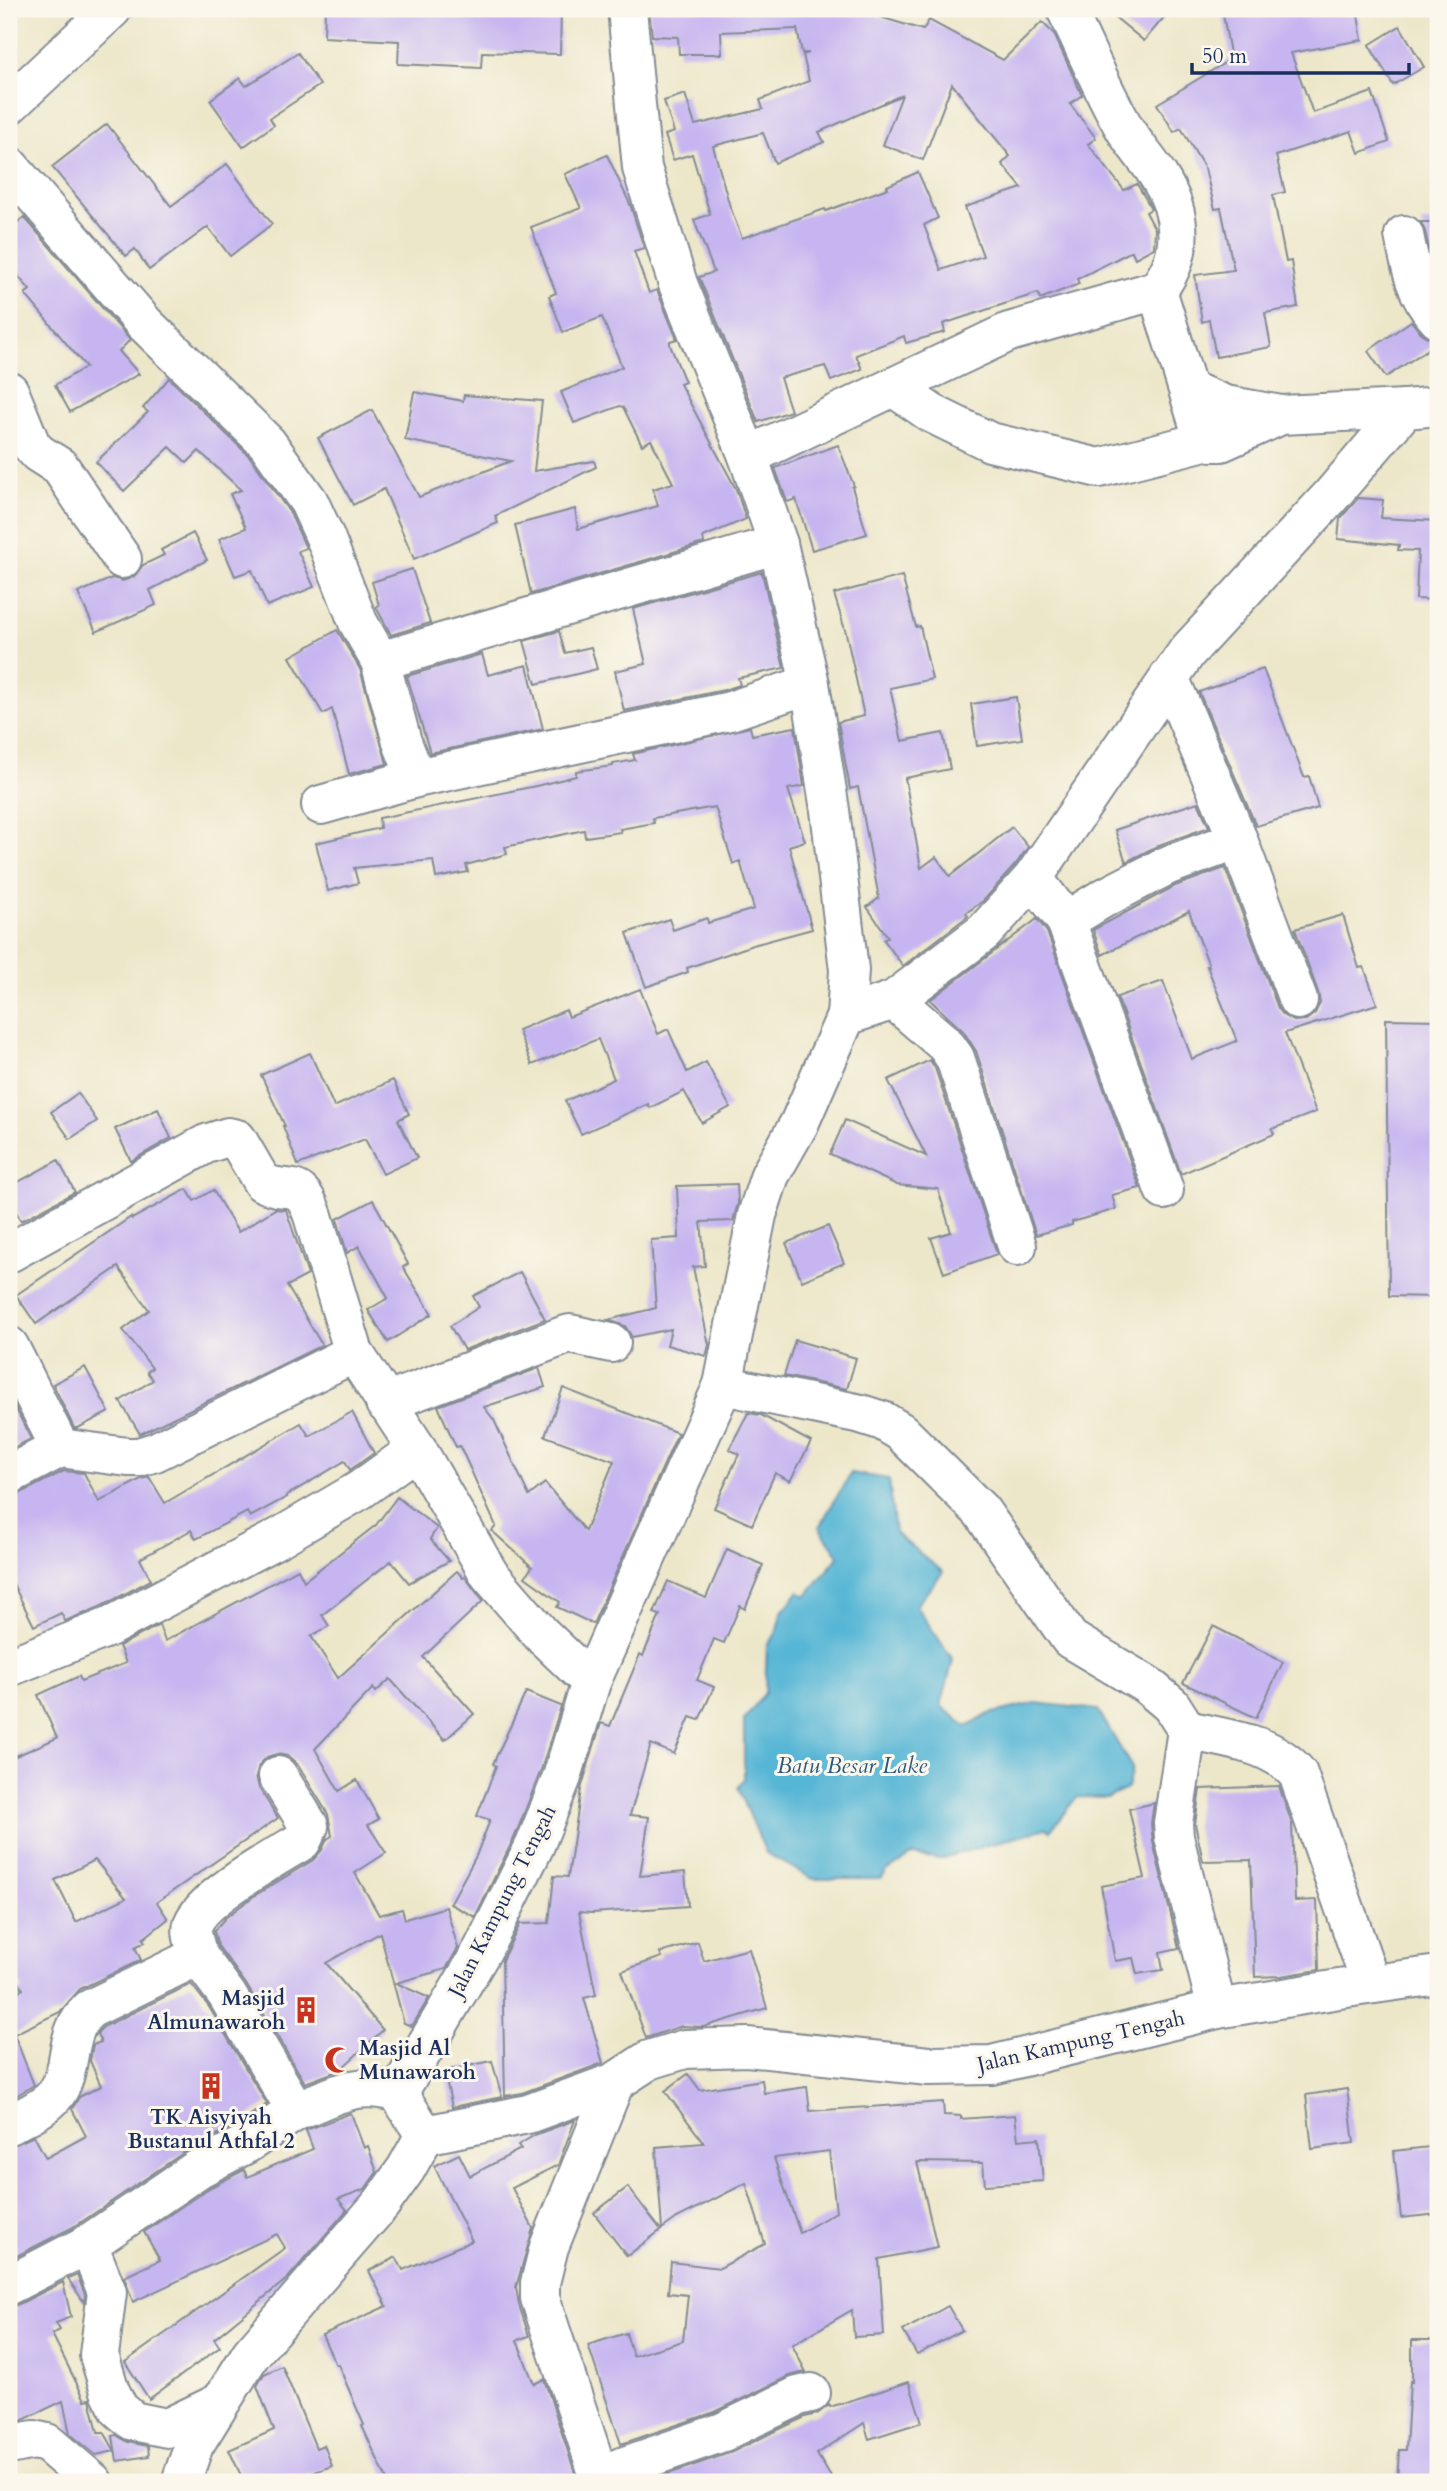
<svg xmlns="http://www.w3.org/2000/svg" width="1447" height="2491" font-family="Cardo,serif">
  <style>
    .water { fill: #57b6d5; stroke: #39729a; stroke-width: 2 }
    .building { fill: #c6b5f0; fill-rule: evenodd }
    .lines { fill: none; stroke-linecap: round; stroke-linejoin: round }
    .minor-casing { stroke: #848b94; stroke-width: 42 }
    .minor { stroke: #fff; stroke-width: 38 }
    .labels { text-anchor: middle; stroke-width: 6; stroke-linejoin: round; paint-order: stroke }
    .street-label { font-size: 21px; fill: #1b2f5e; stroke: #fbf7ec }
    .poi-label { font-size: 21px; font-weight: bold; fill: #1b2f5e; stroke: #fbf7ec; text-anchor: end }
    .water-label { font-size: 23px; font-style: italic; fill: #2d5882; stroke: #fbf7ec }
  </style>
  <rect width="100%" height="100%" fill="#fbf7ec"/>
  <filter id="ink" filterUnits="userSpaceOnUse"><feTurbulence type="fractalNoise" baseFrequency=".0143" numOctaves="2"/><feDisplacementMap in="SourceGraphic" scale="14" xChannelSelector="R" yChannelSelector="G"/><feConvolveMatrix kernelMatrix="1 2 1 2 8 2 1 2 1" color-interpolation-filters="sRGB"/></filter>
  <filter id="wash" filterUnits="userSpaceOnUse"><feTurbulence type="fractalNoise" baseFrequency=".00686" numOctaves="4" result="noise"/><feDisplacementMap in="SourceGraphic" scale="28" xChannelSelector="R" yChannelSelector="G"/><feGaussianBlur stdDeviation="1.57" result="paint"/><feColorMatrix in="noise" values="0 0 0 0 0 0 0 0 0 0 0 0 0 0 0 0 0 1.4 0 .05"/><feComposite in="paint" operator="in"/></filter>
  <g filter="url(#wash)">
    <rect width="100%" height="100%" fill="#ede7ca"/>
    <polygon class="water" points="851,1473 889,1479 895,1533 943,1572 916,1606 953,1660 941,1706 967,1727 989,1714 1036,1703 1098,1710 1132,1768 1127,1789 1108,1798 1077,1797 1050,1831 1046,1828 940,1859 912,1855 887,1871 881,1879 813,1879 766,1853 738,1788 744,1780 744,1719 765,1693 767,1645 776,1634 781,1613 799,1591 806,1596 839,1556 819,1527"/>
    <g id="blocks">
      <g class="building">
        <polygon points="325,9 561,9 560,54 482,52 481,68 398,64 399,41 324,37"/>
        <path d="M649,9H854L923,30L929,20L1003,60L1042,22L1054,34L1082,95L1070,104L1096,138L1088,144L1124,190L1137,184L1147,201L1151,209L1146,212L1155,229L1154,248L1135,258L1132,251L1077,279L1079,284L1040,299L1038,293L943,324L945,332L906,343L904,336L856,355L862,369L831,381L825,366L780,378L791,411L758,422L699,277L714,272L694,220L710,214L692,154L673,160L665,135L674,132L664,101L685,94L695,125L763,109L760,100L809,81L803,55L809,53H802L797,29L721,32L722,54H679L678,37L652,36ZM952,84L1010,156L1002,164L1022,188L965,207L983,256L941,270L924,225L938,218L918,172L887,186L888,188L826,211L825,209L742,238L730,207L713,146L763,133L775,163L824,142L819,132L902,95L883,145L923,160Z"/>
        <polygon points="1105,9 1171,9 1144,41"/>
        <polygon points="1222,9 1357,9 1362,40 1291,53 1313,113 1372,92 1389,142 1359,153 1351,131 1276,156 1285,192 1273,195 1286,262 1291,261 1298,307 1265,313 1271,347 1216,357 1209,320 1202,322 1195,275 1234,270 1221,208 1215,209 1205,169 1181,128 1174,132 1157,104 1231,59"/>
        <polygon points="1400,26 1424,67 1393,85 1369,45"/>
        <polygon points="298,53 320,85 270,118 274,125 243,147 210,100 240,78 246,86"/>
        <polygon points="107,124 171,206 227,164 272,224 230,256 208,227 149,270 135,249 126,256 52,167"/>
        <polygon points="607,155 630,204 644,248 634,251 649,293 657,290 677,339 670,341 670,345 685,382 680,384 736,489 746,519 703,537 704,543 531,594 515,525 575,509 578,529 658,506 653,489 673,483 651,440 642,445 623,407 620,406 574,423 561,392 622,367 602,317 563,332 549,296 556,293 531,227 581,208 565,174"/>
        <polygon points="24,217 130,340 119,351 139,374 70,412 55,385 86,367 25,294 30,290 9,265 9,229"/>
        <polygon points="1421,222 1438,222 1438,262 1432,262 1425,231"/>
        <polygon points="1411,321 1422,334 1437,343 1386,377 1368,351"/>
        <polygon points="169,378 250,457 290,513 306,548 298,551 314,587 267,606 252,570 235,576 219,539 246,528 230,494 241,490 199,451 187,463 170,447 124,491 96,462 148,412 143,408"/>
        <polygon points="414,392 463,401 464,395 542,401 534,471 594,461 596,467 495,516 498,523 414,559 384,489 353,505 318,438 372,410 419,497 511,461 405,440"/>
        <polygon points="838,445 854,486 852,487 867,534 812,550 796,499 787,502 775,468"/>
        <polygon points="1358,498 1383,500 1381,518 1438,521 1438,600 1416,599 1418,551 1398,550 1399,545 1338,539 1340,519"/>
        <polygon points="193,533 207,560 150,590 156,605 96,632 78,593 112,578 123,581 134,577 143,565 164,555 161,550"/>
        <polygon points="412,569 430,623 391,635 376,607 379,605 372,582"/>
        <polygon points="762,572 784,668 738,678 740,685 724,690 624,711 615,671 646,664 633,609"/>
        <polygon points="902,576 916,627 920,626 932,679 890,688 902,741 943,733 950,769 905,778 921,868 936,857 950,876 1012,827 1028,847 1016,864 983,901 966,913 968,916 903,966 884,940 888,937 867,907 879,898 858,787 850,789 838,722 864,716 846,633 834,594"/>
        <polygon points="337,630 360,669 387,764 349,774 332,709 323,714 290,657"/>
        <polygon points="559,631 565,653 591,647 597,669 536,684 524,641"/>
        <polygon points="482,654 488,675 527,665 543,729 430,753 407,676"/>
        <polygon points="1263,669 1304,777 1309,776 1318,808 1256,826 1199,692"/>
        <polygon points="1016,697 1022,739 977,746 971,704"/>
        <polygon points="750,727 752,735 795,727 804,786 788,789 805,841 789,846 812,929 753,945 687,968 688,972 646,987 627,933 669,919 673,930 707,918 708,923 754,909 740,861 733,864 715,807 653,818 654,823 620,829 621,832 585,837 584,830 505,847 507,854 466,865 468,872 436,878 433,860 354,868 358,883 328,891 316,843 380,828 379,818 536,786 576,776 576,771 613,766 613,764 635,760 633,754"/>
        <polygon points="1198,802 1209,827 1159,845 1126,862 1115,830"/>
        <polygon points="1225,868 1278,1008 1284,1016 1294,1021 1306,1020 1315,1013 1320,1003 1318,992 1295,929 1343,915 1359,968 1364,967 1377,1004 1285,1033 1316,1112 1272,1129 1274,1134 1181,1174 1117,997 1163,981 1192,1059 1237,1041 1207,966 1209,966 1189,911 1102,955 1093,930 1175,886"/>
        <polygon points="1037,919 1047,932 1140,1188 1112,1195 1116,1209 1072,1222 1072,1225 1036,1235 976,1051 963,1031 930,1000"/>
        <polygon points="640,989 658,1034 668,1029 687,1072 706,1062 730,1107 702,1123 684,1091 650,1108 648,1104 581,1134 565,1101 614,1079 598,1039 532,1065 518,1030 566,1010 569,1017"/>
        <polygon points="1386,1019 1438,1020 1438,1297 1389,1296"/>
        <polygon points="310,1053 334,1107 393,1080 409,1114 398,1120 417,1158 383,1174 365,1139 298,1165 283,1126 285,1126 261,1075"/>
        <polygon points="930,1060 935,1068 997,1254 944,1273 931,1238 951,1232 938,1189 897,1185 830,1154 845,1120 926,1156 888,1080"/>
        <polygon points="78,1093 97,1121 70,1139 51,1112"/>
        <polygon points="158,1109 171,1138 131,1161 115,1129"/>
        <polygon points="58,1160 75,1192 21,1221 9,1198 9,1187"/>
        <polygon points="737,1184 738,1203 733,1221 701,1222 705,1266 693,1267 709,1345 706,1356 667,1345 671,1329 632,1337 625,1326 608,1320 656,1308 651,1240 679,1238 677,1186"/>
        <polygon points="187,1189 194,1201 213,1190 238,1232 275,1209 286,1210 308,1275 287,1286 322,1345 140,1434 120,1401 153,1380 147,1372 152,1368 123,1330 149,1310 118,1267 36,1324 16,1295 131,1217 132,1219"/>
        <polygon points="373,1200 408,1264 403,1267 432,1314 388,1342 368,1310 388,1298 359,1246 347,1253 337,1219"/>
        <polygon points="828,1226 844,1263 802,1281 786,1243"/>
        <polygon points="520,1272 545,1319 464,1350 450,1326 479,1307 473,1296"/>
        <polygon points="795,1340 856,1358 847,1389 784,1376"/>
        <polygon points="85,1367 109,1412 78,1428 74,1428 53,1384"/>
        <polygon points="539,1368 545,1387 484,1407 494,1420 529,1496 545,1483 585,1531 614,1461 545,1436 563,1388 678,1433 593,1624 557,1607 560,1602 525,1577 532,1567 492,1531 496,1526 460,1446 456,1447 438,1406"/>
        <polygon points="14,1405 31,1439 9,1450 9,1408"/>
        <polygon points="352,1412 374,1453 350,1470 345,1461 286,1496 287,1497 250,1517 247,1512 196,1539 191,1530 140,1559 151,1580 100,1607 65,1621 61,1613 34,1626 9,1576 9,1497 19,1494 64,1471 84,1473 99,1502 141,1479 149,1477 165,1503 301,1423 309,1436"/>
        <polygon points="748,1413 761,1415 811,1442 790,1481 775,1473 752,1525 714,1508 739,1454 729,1449"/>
        <path d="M397,1497L437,1528L430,1539L449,1561L409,1583L391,1561L322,1615L329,1626L311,1636L338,1678L457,1571L463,1578L465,1577L483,1601L423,1657L474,1714L445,1740L390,1679L376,1692L373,1688L315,1749L339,1791L357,1780L379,1819L368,1825L386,1853L355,1873L379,1915L402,1909L405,1919L446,1907L458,1948L446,1969L396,1983L429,1998L412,2026L404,2023L380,1933L326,1963L383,2030L340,2070L305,2083L246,1984L218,1946L214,1931L225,1918L254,1896L313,1860L322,1850L327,1839L332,1836L328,1814L297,1764L288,1756L277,1754L267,1757L259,1765L256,1776L259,1788L278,1818L157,1902L168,1919L143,1939L145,1942L135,1947L141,1960L80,1989L60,2012L14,2034L34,2085L9,2100V1996L23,1989L9,1967V1759L57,1738L38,1695L79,1676L81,1681L126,1663L119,1646L159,1625L165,1641L298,1569L304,1581L376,1525ZM95,1860L126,1898L76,1922L55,1880Z"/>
        <polygon points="727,1549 763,1565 745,1609 740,1606 724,1643 714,1639 697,1680 714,1687 699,1720 690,1717 674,1754 651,1744 630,1815 649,1817 640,1876 685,1872 688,1906 592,1913 579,1912 596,1995 584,1998 603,2063 522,2093 505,2096 502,1960 520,1924 549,1923 554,1876 568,1877 581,1789 601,1723 610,1726 640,1654 643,1656 660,1615 654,1613 668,1581 706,1598"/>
        <polygon points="1213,1626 1283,1662 1256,1718 1183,1683"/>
        <polygon points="526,1692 561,1706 541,1770 515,1836 475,1917 450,1904 476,1856 490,1820 477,1816 496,1766 493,1764"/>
        <polygon points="1279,1786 1292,1824 1295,1901 1317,1900 1319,1970 1281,1976 1255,1977 1251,1860 1203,1861 1195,1824 1200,1789"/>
        <polygon points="1154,1803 1151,1824 1153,1842 1179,1948 1160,1952 1163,1970 1137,1974 1133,1958 1115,1961 1101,1886 1145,1878 1129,1809"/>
        <polygon points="698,1942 704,1961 749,1949 767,2008 703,2027 682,2026 646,2038 622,1971 662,1957 660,1953"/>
        <polygon points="191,1984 209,2007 267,2104 237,2124 186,2151 77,2225 9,2260 9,2147 34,2136 46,2158 86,2136 72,2109 79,2097 101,2086 90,2061 93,2045 101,2042 97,2034 99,2031 103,2027"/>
        <polygon points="492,2061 502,2097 452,2107 444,2071"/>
        <path d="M688,2074L700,2090L762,2080L764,2093L807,2087L810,2111L943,2102L944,2115L961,2116V2119L1015,2115L1018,2140L1039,2138L1043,2181L985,2185L983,2163L917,2162L937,2247L879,2259L884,2335L854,2337L852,2310L792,2345L806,2372L789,2376L715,2412L621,2444L588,2345L626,2333L633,2356L683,2341L688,2295L668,2293L671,2262L720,2268L765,2244L746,2183L677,2218L662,2229L656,2147L704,2143L665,2091ZM829,2151L836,2212L800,2233L774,2158Z"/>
        <polygon points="1347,2089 1354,2143 1312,2149 1306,2095"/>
        <polygon points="351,2113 364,2148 368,2146 377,2172 365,2189 338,2199 347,2210 288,2278 214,2339 220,2347 149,2399 125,2362 285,2248 277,2234 133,2302 124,2277 160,2260 144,2232 209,2188 244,2170 247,2177 313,2149 306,2130"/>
        <polygon points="575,2120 558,2165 512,2188 533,2228 516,2287 519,2305 529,2336 517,2340 534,2384 544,2379 578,2482 388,2482 362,2426 364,2425 338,2364 336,2365 322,2335 387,2306 369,2271 396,2257 403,2270 472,2241 434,2166 459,2154 470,2176 521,2149 518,2145 537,2134"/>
        <polygon points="1438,2146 1438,2214 1401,2218 1394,2151"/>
        <polygon points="628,2187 661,2230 627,2256 594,2213"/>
        <polygon points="77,2275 85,2295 84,2302 68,2279"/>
        <polygon points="63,2282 71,2317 56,2323 60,2330 52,2334 85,2400 90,2399 98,2432 104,2432 115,2451 96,2455 70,2434 63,2401 23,2420 9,2423 9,2307 19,2304"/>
        <polygon points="948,2306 962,2330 917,2355 903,2331"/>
        <polygon points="1412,2340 1438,2340 1438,2482 1397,2482 1399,2450 1406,2450 1410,2381 1412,2382"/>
        <polygon points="282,2366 316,2448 324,2445 332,2466 287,2482 244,2482 229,2450 274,2430 257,2386 264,2374"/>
        <polygon points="909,2382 922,2422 869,2439 864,2423 817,2454 834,2482 645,2482 732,2452 805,2417 817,2414 829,2405 830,2407"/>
        <polygon points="116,2435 128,2442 148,2446 149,2456 117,2461 113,2436"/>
      </g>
    </g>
  </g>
  <g filter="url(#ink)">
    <use href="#blocks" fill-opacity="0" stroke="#848b94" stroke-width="2"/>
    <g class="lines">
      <defs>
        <g id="minor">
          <polyline points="627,9 642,168 678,284 748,456"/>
          <polyline points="9,105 112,9"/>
          <polyline points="9,166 144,323 267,443 309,502 325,537 358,622 380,661 402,742 416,778 730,711 810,684"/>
          <path d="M1404,235C1410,265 1416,297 1438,319"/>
          <polyline points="1157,290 1201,432 1212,442 1221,442 1281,415 1405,409"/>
          <polyline points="893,387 931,413 990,442 1099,468 1209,440"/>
          <polyline points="1189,390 1225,405 1281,415"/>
          <polyline points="9,391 31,445 38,453 60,467 122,559"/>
          <polyline points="1438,406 1405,409 1330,497 1187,652 1033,878 984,932 894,1000 846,1016 799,1124 770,1175 757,1215 723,1385 591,1682 562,1777 535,1845 483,1949 398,2093 425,2135 528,2114 615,2082 649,2060 685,2049 747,2047 929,2066 992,2065 1217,2009 1339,1989 1438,1975"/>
          <polyline points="380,661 778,544"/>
          <polyline points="1169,677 1238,840 1298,1000"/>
          <polyline points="321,805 416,778"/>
          <polyline points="1033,878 1066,921 1164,1190"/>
          <polyline points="1066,921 1102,899 1166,866 1238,840"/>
          <polyline points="894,1000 945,1044 955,1058 1017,1246"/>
          <path d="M846,1016L849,970L830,810L810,684L778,544L748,456L1009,332L1157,290C1185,256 1183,214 1159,177C1148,159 1132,143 1122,124C1101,87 1085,47 1066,9"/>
          <path d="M9,1253L206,1144L228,1137L237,1139L262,1182C290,1196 299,1175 313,1216L354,1353L417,1449L489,1574L541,1634L591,1682"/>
          <polyline points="9,1346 60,1448"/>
          <polyline points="723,1385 861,1414 883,1421 901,1432 981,1511 1070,1639 1147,1685 1171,1705 1187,1730 1173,1823 1174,1837 1217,2009"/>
          <polyline points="385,1403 563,1336 570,1334 611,1343"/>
          <polyline points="9,1475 60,1448 128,1457 139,1457 155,1452 354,1353"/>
          <polyline points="9,1667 109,1627 280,1537 360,1490 417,1449"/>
          <path d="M1187,1730C1226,1739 1272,1742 1298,1774L1371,1984"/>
          <path d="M198,1956C196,1947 190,1934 193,1924C203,1897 276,1857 302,1841L309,1826L278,1776"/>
          <path d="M9,2125C24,2116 44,2109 55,2095C75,2070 62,2032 90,2009L198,1956L227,1995L296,2111C334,2096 356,2080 398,2093"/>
          <polyline points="88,2244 107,2292 99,2355 110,2391 119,2409 133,2421 167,2428 219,2403"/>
          <polyline points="9,2285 88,2244 198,2169 248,2143 296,2111"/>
          <polyline points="9,2445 34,2440 47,2443 93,2482"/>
          <polyline points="599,2475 723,2432 798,2396 811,2393"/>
          <polyline points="181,2482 194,2445 251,2354 381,2204 406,2169 425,2135"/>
          <polyline points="601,2482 540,2298 540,2283 549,2247 615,2082"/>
        </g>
      </defs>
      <use href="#minor" class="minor-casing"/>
      <use href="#minor" class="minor"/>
    </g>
  </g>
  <defs>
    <symbol id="building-bare" viewBox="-9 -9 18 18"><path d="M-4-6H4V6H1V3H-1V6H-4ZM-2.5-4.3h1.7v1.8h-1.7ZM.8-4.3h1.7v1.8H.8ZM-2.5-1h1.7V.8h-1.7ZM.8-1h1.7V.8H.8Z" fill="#c8321e" stroke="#fbf7ec" stroke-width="2.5" paint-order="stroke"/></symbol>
    <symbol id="mosque-bare" viewBox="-9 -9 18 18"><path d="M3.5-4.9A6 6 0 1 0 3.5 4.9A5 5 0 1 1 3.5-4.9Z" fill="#c8321e" stroke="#fbf7ec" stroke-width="2.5" paint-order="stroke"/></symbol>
  </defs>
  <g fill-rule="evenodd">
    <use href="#building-bare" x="287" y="1991" width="38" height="38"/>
    <use href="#mosque-bare" x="319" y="2041" width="38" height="38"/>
    <use href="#building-bare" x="192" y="2067" width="38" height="38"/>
  </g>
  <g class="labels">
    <g class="street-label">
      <text transform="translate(502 1901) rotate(-63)" y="7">Jalan Kampung Tengah</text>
      <text transform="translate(1081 2041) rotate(-13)" y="7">Jalan Kampung Tengah</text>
    </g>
    <g class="poi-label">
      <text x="285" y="2005">Masjid<tspan x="285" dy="24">Almunawaroh</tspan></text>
      <text x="359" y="2055" text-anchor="start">Masjid Al<tspan x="359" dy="24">Munawaroh</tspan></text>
      <text x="211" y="2124" text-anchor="middle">TK Aisyiyah<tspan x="211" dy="24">Bustanul Athfal 2</tspan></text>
    </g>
    <g class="water-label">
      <text x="852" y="1773">Batu Besar Lake</text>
    </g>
  </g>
  <rect width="1447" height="2491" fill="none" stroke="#fbf7ec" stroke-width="35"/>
  <path d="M1192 63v10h217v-10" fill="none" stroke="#1b2f5e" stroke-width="3.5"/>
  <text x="1202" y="63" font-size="21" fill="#1b2f5e" stroke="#fbf7ec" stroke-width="5" paint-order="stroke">50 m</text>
</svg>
